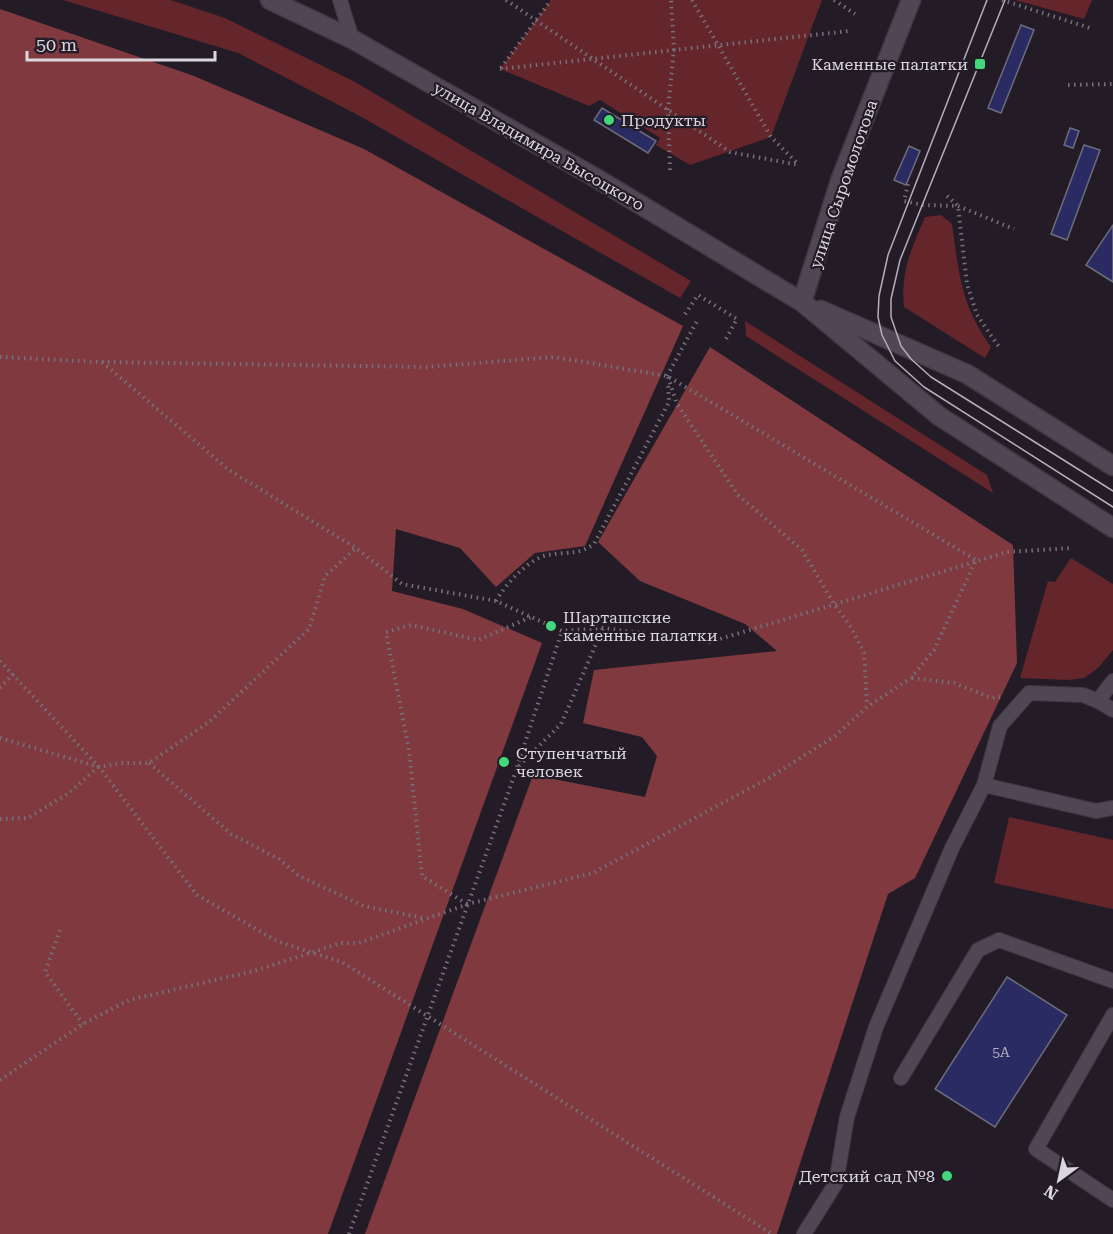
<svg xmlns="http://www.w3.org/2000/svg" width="1113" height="1234" font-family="'Roboto Serif',serif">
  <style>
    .green { fill: #64252b }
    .forest { fill: #7f393f }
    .building { fill: #2b2b63; stroke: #6b6d7c; stroke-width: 1.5 }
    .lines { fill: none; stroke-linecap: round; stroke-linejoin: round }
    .lane-casing { stroke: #3e3842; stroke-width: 16 }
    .secondary-casing { stroke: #3e3842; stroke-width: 21 }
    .path { stroke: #77717b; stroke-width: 4; stroke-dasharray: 1.5 4.5; stroke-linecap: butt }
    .lane { stroke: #4f4754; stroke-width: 14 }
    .secondary { stroke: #4f4754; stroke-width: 18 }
    .tram { stroke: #b4aeb7; stroke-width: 1.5 }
    .poi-dot { fill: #44d77b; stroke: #231c27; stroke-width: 2 }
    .labels { text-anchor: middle; stroke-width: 4.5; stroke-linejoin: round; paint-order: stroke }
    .number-label { font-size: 14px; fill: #b0acc0 }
    .poi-label { font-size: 16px; fill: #dcd7df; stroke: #231c27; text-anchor: start }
    .street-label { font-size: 16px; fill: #dcd7df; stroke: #231c27 }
  </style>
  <rect width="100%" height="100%" fill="#231c27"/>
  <g class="green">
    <polygon points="63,0 171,0 225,18 355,82 691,281 680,298 356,114 238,53"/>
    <polygon points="551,0 822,0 771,137 690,165 656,145 660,138 600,100 589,106 500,69"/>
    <polygon points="1015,0 1092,0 1084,19"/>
    <path d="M941,215L952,224C959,274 961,305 991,347L985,358L904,307C900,273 912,247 925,217Z"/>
    <polygon points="745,321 987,475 993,493 746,336"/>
    <polygon points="1071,558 1113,584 1113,650 1098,668 1084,678 1069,680 1020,678 1048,581 1055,582"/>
    <polygon points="1009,817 1113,840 1113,909 994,883"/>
  </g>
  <g class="forest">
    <polygon points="0,9 194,76 364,149 683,326 585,546 535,553 496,587 460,548 396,529 392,591 463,609 542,643 328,1234 0,1234"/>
    <polygon points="710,347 1013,545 1017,663 915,878 888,894 777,1234 365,1234 533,775 645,797 657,756 642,737 583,723 594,670 777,651 745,624 640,581 598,542"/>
  </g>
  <g class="building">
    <polygon points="1021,25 1034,30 1001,113 988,108"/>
    <polygon points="602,108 656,141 648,153 594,120"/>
    <polygon points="1070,128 1079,131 1073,148 1064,145"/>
    <polygon points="1084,145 1100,150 1067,240 1051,234"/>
    <polygon points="909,146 920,151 906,185 894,180"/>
    <polygon points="1113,225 1113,282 1086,265"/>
    <polygon points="1007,977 1067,1015 995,1127 935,1089"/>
  </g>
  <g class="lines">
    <defs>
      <g id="lane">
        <polyline points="340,0 352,39"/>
        <polyline points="1098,701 1113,710"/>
        <polyline points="984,785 1096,811 1113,808"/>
        <polyline points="1113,1015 1036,1149 1113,1200"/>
        <polyline points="901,1078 978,950 999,940 1113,981"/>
        <polyline points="804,1234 836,1183 847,1117 876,1027 952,848 984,785 1000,726 1029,693 1083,695 1098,701 1113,681"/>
      </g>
      <g id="secondary">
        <polyline points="270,0 352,39 596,178 802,302 939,416 1113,528"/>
        <polyline points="802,302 841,178 911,0"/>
        <polyline points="821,310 967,374 1113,466"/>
      </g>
    </defs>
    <use href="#lane" class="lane-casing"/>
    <use href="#secondary" class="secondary-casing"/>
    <g class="path">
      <polyline points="506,0 730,152 799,165"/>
      <polyline points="692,0 771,137 799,165"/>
      <polyline points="834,0 855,14"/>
      <polyline points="1002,0 1090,28"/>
      <polyline points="501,68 551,0"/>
      <polyline points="500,69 849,31"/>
      <polyline points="1068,85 1113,84"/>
      <polyline points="670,170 668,110 674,49 671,0"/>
      <polyline points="908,184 904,201 923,205 958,206 1014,229"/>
      <polyline points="947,196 958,206 967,284 977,315 999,347"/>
      <polyline points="685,314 698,295 737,319 726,339"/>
      <polyline points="0,357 102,362 426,367 555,357 667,376 976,560"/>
      <polyline points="102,362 229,470 356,548 402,584 496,601 562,631 603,628 710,642 1007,552 1071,548"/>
      <polyline points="667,376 697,321"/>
      <polyline points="668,377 677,404 738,495 802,550 834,604 851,627 864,653 867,706"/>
      <path d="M496,601C505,585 529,558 548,555C568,551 576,556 594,544L669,402L668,384"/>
      <polyline points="0,661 99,767 197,895 279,942 342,962 772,1234"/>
      <polyline points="912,678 954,683 991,698 1000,697"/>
      <polyline points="0,688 13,674"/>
      <polyline points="0,738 99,767 121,763 149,763 209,722 309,629 325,576 356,548"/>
      <polyline points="149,763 231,834 279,859 299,876 364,906 423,918"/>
      <polyline points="517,767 562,631"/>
      <polyline points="0,819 28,818 69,793 98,767"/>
      <polyline points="467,904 422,876 409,750 386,632 411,625 478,640 531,617"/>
      <polyline points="60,930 45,972 83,1024"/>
      <polyline points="0,1080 83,1024 129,1000 254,971 341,943 359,943 468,904 593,873 769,778 835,736 867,707 911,678 934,650 976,560"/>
      <polyline points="349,1234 517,768 561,724 603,628"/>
    </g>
    <use href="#lane" class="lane"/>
    <use href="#secondary" class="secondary"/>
    <g class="tram">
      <polyline points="987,0 888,255 879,296 878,317 882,335 895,361 924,387 1113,507"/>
      <polyline points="1005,0 900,260 891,299 891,317 901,346 911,359 931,377 1113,491"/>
    </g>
  </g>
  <g class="poi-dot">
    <rect x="974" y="58" width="12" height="12" rx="3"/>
    <circle cx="609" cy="120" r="6"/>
    <circle cx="551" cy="626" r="6"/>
    <circle cx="504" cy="762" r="6"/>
    <circle cx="947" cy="1176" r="6"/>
  </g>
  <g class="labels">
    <g class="number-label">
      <text x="1001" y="1057">5А</text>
    </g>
    <g class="poi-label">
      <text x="968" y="70" text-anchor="end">Каменные палатки</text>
      <text x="621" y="126">Продукты</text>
      <text x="563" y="623">Шарташские<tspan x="563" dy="18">каменные палатки</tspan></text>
      <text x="516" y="759">Ступенчатый<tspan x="516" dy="18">человек</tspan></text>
      <text x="935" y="1182" text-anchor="end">Детский сад №8</text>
    </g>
    <g class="street-label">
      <text transform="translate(539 146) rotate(30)" y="6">улица Владимира Высоцкого</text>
      <text transform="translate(843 184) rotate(-71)" y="6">улица Сыромолотова</text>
    </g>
  </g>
  <g transform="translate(1059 1180) rotate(213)" stroke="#231c27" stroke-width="4.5" paint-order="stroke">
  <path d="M0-4.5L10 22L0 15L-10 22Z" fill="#dcd7df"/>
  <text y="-9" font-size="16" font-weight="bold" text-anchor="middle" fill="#dcd7df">N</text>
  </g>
  <path d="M27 51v9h188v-9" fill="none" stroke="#dcd7df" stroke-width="3"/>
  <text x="36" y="51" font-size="18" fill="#dcd7df" stroke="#231c27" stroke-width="4.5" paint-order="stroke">50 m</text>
</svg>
